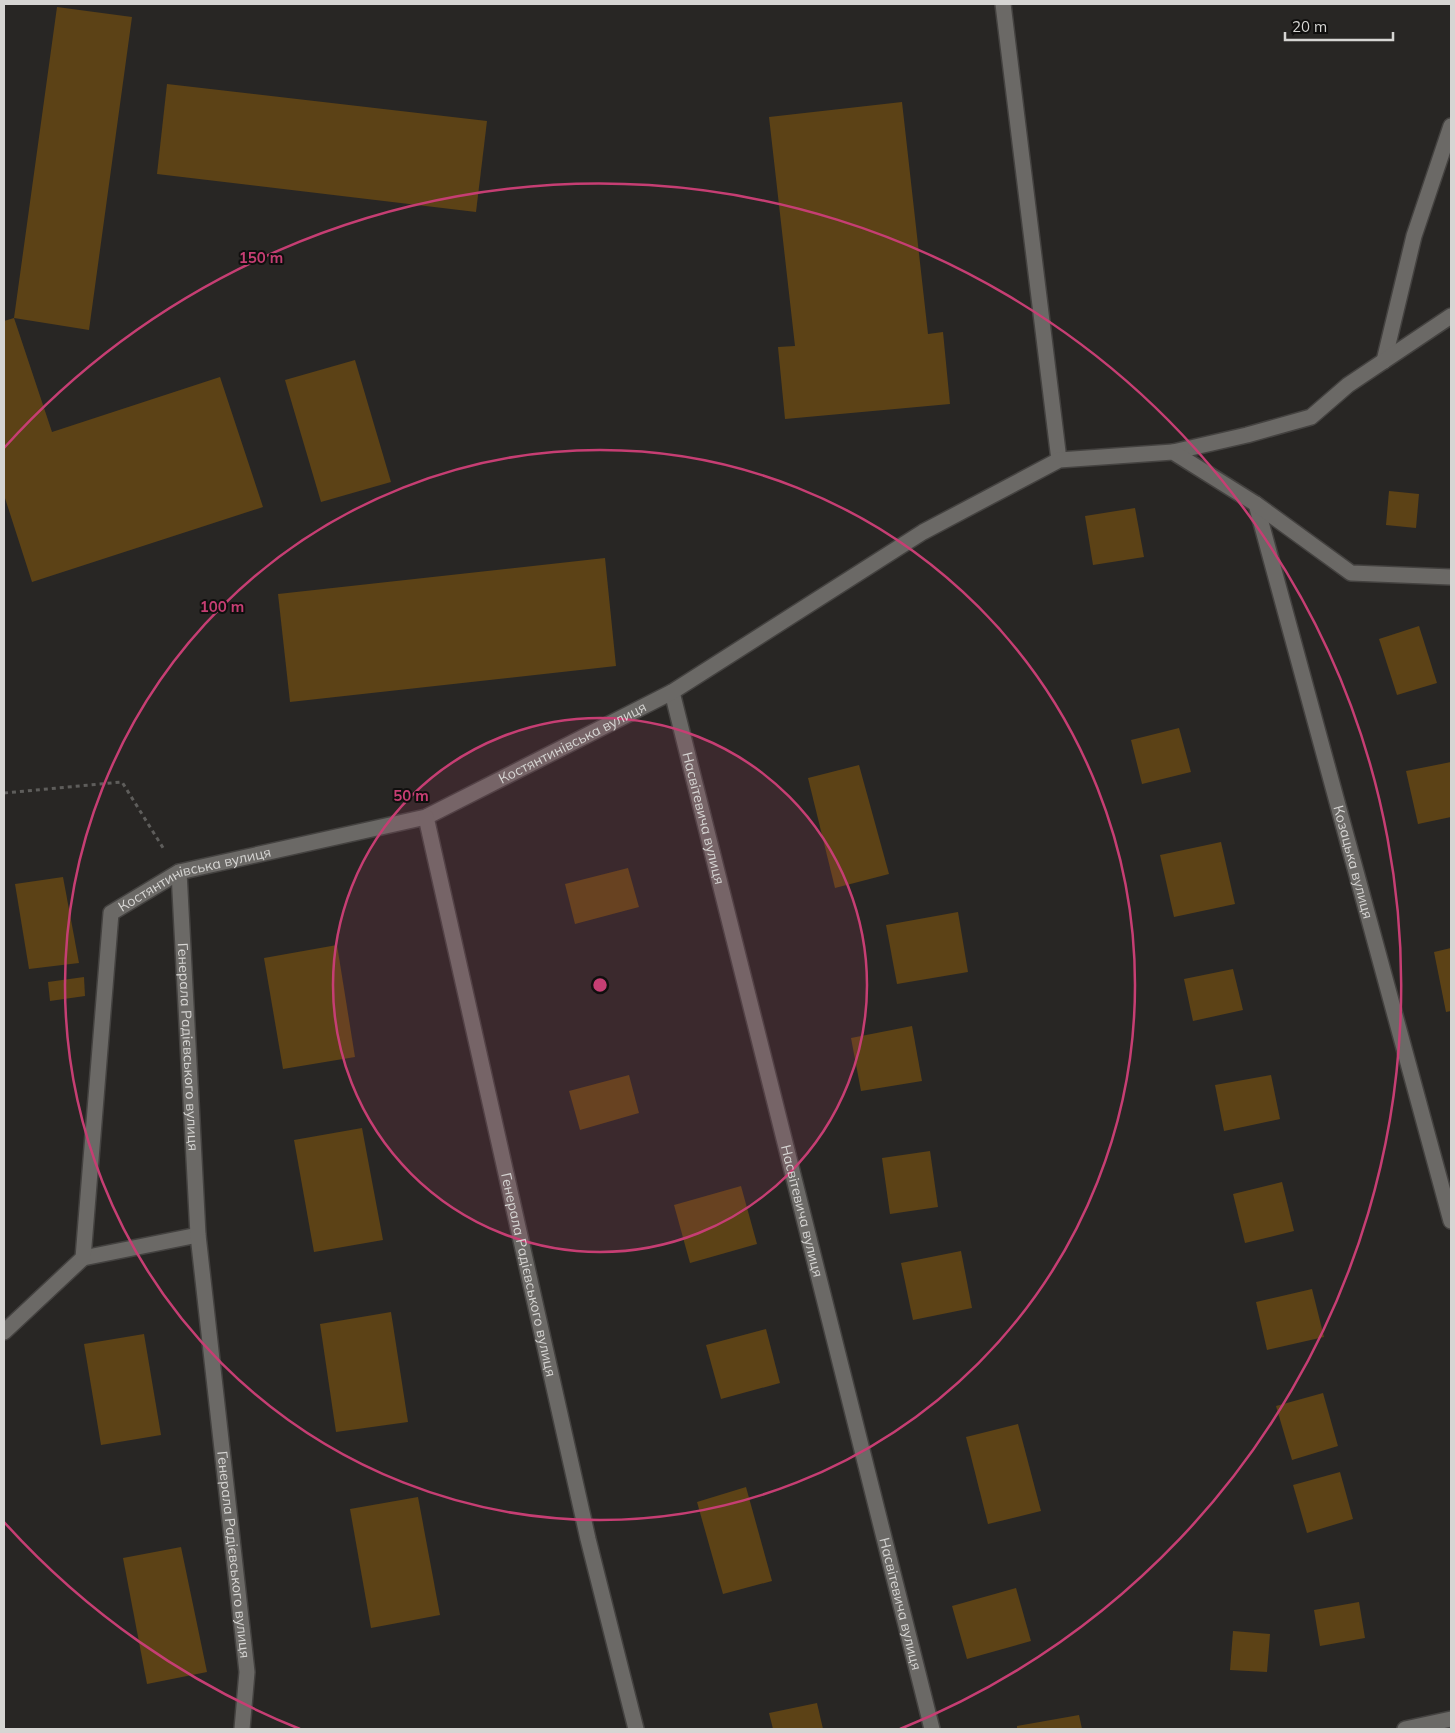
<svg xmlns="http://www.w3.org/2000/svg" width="1455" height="1733" font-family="Mulish,sans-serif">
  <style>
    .building { fill: #5c4216 }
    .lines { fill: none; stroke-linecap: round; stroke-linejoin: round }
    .service-casing { stroke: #444240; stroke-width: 18 }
    .minor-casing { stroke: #444240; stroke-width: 18 }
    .tertiary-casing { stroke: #444240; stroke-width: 18 }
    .path { stroke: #5e5d5b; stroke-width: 3; stroke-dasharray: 4 4; stroke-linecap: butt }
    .service { stroke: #6b6966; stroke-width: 15 }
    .minor { stroke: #6b6966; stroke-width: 15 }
    .tertiary { stroke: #6b6966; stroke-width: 15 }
    .ring { fill: none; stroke: #c63e73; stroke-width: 2.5 }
    .labels { text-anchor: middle; stroke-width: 4; stroke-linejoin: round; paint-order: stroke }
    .street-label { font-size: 14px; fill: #d6d5d3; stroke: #100f0e }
    .centre { fill: #c63e73; stroke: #100f0e; stroke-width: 2.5 }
    .ring-label { font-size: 15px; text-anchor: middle; font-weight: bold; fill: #c63e73; stroke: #100f0e; stroke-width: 4; stroke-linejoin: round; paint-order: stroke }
  </style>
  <rect width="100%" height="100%" fill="#282624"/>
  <g class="building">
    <polygon points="57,7 132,17 89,330 14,318 52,432 220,377 263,507 32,582 4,495 4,321 14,318"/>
    <polygon points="167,84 487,121 476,212 157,174"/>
    <polygon points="902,102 928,334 943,332 950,404 785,419 778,347 795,346 769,117"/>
    <polygon points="355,360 391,482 321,502 285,380"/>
    <polygon points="1389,491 1419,494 1416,528 1386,525"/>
    <polygon points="1135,508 1144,557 1093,565 1085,516"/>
    <polygon points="605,558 616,666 290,702 278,594"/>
    <polygon points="1419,626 1437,683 1397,695 1379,639"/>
    <polygon points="1179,728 1191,772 1142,784 1131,740"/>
    <polygon points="1451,762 1451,817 1418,824 1406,771"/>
    <polygon points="859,765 889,874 835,888 808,778"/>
    <polygon points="1221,842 1235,904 1174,917 1160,855"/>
    <polygon points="628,868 639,907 575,924 565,884"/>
    <polygon points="63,877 79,963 29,969 15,884"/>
    <polygon points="958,912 968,972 897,984 886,925"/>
    <polygon points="337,945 355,1057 283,1069 264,958"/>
    <polygon points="1451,948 1451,1011 1446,1012 1434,952"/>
    <polygon points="1233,969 1243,1010 1193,1021 1184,979"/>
    <polygon points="84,977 85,996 50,1001 48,982"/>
    <polygon points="912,1026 922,1081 861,1091 851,1038"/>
    <polygon points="629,1075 639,1113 580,1130 569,1091"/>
    <polygon points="1271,1075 1280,1119 1224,1131 1215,1085"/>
    <polygon points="362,1128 383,1240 314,1252 294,1140"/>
    <polygon points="930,1151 938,1207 890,1214 882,1158"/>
    <polygon points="1282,1182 1294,1231 1245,1243 1233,1194"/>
    <polygon points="741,1186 757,1244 690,1263 674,1205"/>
    <polygon points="961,1251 972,1308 913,1320 901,1263"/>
    <polygon points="1312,1289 1324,1337 1267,1350 1256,1302"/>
    <polygon points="391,1312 408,1422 336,1432 320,1324"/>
    <polygon points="766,1329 780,1383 721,1399 706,1345"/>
    <polygon points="144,1334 161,1435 101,1445 84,1344"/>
    <polygon points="1323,1393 1338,1446 1292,1460 1276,1406"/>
    <polygon points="1018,1424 1041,1511 988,1524 966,1437"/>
    <polygon points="1340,1472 1353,1519 1307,1533 1293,1485"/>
    <polygon points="746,1487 772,1581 723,1594 697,1502"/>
    <polygon points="418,1497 440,1615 371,1628 350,1509"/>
    <polygon points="181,1547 207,1672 147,1684 123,1558"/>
    <polygon points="1016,1588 1031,1641 967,1659 952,1606"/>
    <polygon points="1359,1602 1365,1638 1320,1646 1314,1610"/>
    <polygon points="1233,1631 1270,1634 1267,1672 1230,1670"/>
    <polygon points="817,1703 823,1729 773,1729 769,1713"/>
    <polygon points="1079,1715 1082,1729 1017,1729 1017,1726"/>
  </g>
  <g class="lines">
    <defs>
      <g id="service">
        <polyline points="1003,4 1059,460"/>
        <polyline points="83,1258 198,1235"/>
        <polyline points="1405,1729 1451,1719"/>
      </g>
      <g id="minor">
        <polyline points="1384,361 1414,236 1451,126"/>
        <polyline points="1173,452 1247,435 1311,417 1348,385 1451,316"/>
        <path id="s1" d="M1256,504L1451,1221"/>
        <path id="s2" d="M672,692L932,1729"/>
        <path id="s3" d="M179,872L198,1235L247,1672L242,1729"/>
        <path id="s4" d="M4,1332L83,1258L111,913L179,872L426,817L672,692L923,532L1059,460L1173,452L1256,504L1351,573L1451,577"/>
      </g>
      <g id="tertiary">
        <path id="s5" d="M426,817L588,1539L636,1729"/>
      </g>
    </defs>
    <use href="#service" class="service-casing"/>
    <use href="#minor" class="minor-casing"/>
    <use href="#tertiary" class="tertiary-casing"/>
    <polyline class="path" points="4,793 122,782 165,851"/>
    <use href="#service" class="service"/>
    <use href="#minor" class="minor"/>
    <use href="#tertiary" class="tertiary"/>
  </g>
  <circle cx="600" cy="985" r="267" fill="#c63e73" fill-opacity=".12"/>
  <g class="ring">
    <circle cx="600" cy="985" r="267"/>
    <circle cx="600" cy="985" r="535"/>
    <path d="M300 1729A802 802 0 0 1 4 1522M4 448A802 802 0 1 1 900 1729"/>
  </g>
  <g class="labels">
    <g class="street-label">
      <text dy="5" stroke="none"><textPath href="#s4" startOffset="951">Костянтинівська вулиця</textPath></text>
      <text dy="5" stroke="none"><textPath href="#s2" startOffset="130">Насвітевича вулиця</textPath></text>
      <text dy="5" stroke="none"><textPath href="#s1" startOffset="371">Козацька вулиця</textPath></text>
      <text dy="5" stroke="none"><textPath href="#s4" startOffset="546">Костянтинівська вулиця</textPath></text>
      <text dy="5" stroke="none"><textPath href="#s3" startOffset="175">Генерала Радієвського вулиця</textPath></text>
      <text dy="5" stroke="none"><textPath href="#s2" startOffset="535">Насвітевича вулиця</textPath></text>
      <text dy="5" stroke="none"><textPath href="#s5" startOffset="469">Генерала Радієвського вулиця</textPath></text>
      <text dy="5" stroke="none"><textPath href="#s3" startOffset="685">Генерала Радієвського вулиця</textPath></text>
      <text dy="5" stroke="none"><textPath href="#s2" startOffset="940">Насвітевича вулиця</textPath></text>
    </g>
  </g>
  <circle cx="600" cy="985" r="8" class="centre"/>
  <g class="ring-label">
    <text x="261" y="263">150 m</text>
    <text x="222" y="612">100 m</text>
    <text x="411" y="801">50 m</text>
  </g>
  <rect width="1455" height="1733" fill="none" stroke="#d6d5d3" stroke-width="10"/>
  <path d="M1285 32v8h108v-8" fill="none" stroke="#d6d5d3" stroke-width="2.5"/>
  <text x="1292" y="32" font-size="15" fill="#d6d5d3" stroke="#100f0e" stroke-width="4" paint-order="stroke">20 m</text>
</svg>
